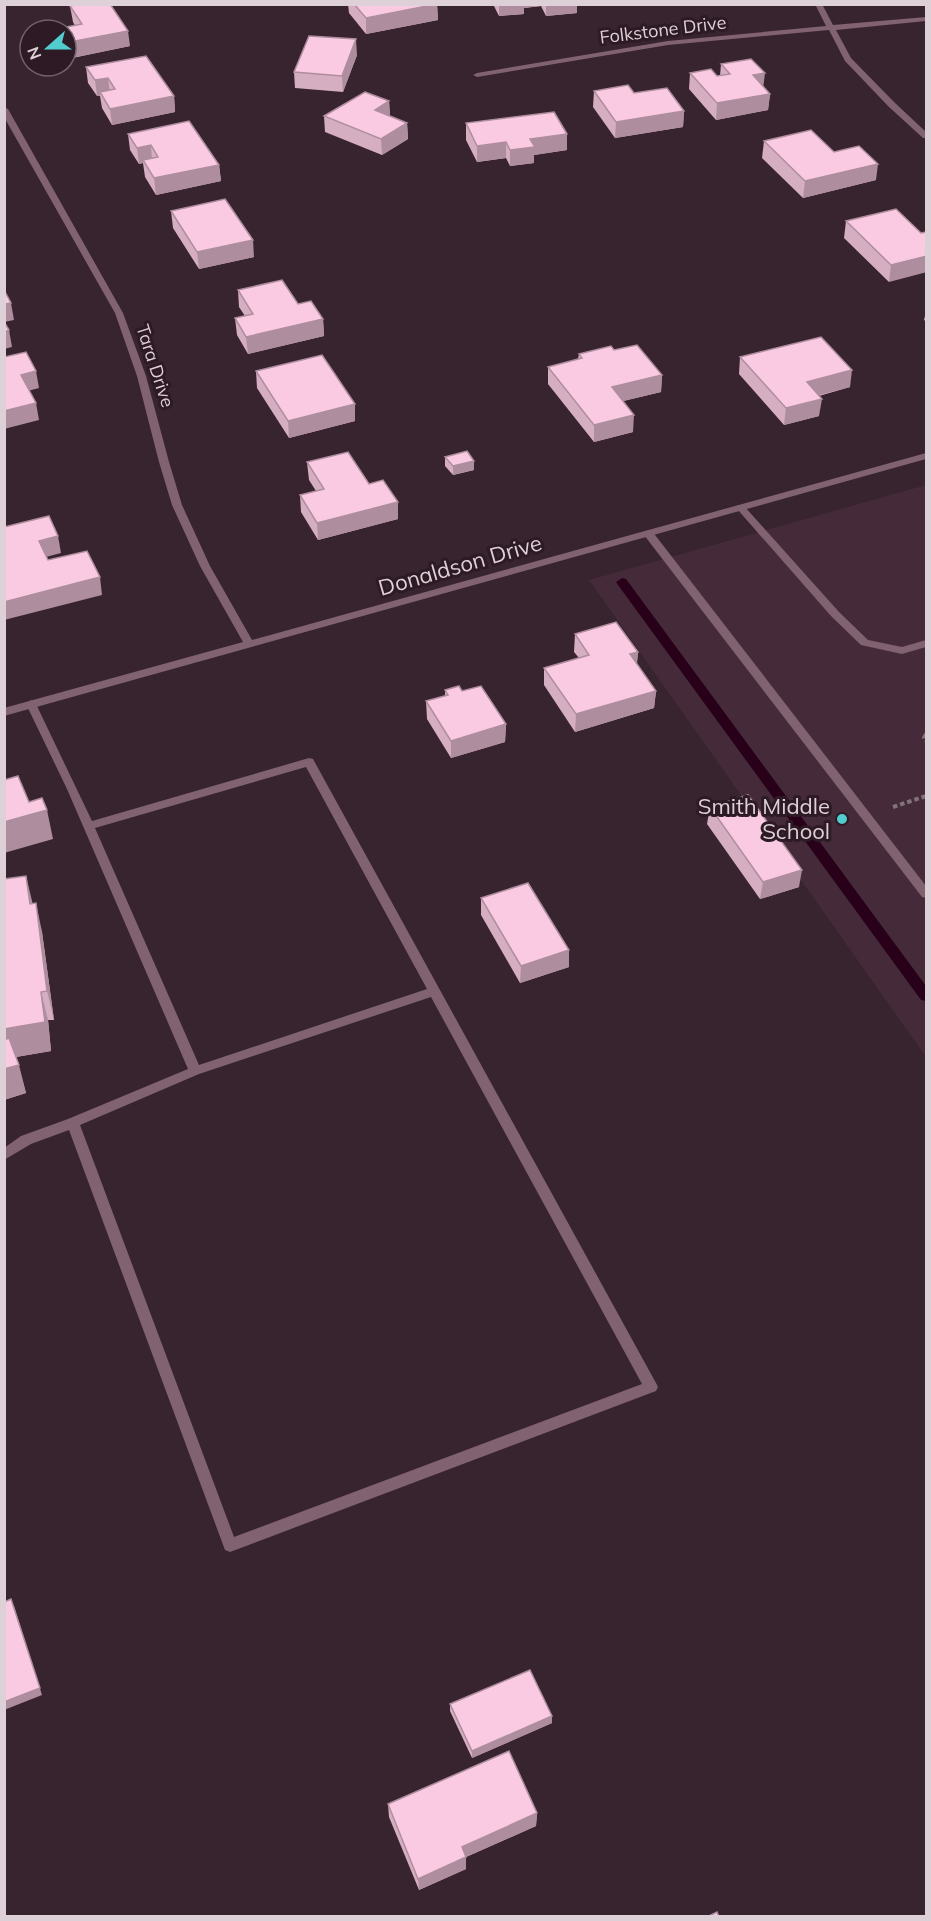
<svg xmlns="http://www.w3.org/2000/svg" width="931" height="1921" font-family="Mulish,sans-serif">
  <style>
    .built { fill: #452b39 }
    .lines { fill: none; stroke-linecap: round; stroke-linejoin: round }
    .stream { fill: #290019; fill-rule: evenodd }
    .path { stroke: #82727a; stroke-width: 4; stroke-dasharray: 4.5 3; stroke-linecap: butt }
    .lane { fill: #806271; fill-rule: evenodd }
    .street { fill: #806271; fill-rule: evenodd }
    .wall { fill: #d6aec2 }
    .shaded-wall { fill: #ae8d9e }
    .building { fill: #f9cae2; stroke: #ae8d9e; stroke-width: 1.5 }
    .poi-dot { fill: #52cdcf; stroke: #2d1a24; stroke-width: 2 }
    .labels { text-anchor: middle; stroke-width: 6; stroke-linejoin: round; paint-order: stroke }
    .far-street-label { font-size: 18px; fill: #ddd0d6; stroke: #2d1a24 }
    .street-label { font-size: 22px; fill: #ddd0d6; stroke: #2d1a24 }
    .poi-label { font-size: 22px; fill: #ddd0d6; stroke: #2d1a24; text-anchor: end }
  </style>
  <rect width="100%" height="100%" fill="#38242e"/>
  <polygon class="built" points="926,485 926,1057 589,580"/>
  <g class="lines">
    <polygon class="stream" points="622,578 626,579 926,986 926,1001 921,1000 618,585 616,582"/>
    <g class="path">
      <polyline points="926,734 924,738 926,741"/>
      <polyline points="893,807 926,796"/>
    </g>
    <g class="lane">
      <polygon points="741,505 744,506 839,612 868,640 902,647 926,640 926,647 902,654 861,645 831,616 738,510 738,506"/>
      <polygon points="648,530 652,531 926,886 926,898 922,897 644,535 643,533"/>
      <path d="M31,700L36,704L92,821L309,758L313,759L656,1383L658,1387L656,1391L230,1552L225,1550L69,1130L31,1144L4,1160V1148L21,1136L68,1119L188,1069L67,789L26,704ZM306,767L427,989L199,1065L95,828ZM431,997L642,1384L234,1537L80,1125L199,1074Z"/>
    </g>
    <g class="street">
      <polygon points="815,4 822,4 833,25 926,17 926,21 836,30 851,58 894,102 926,132 926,138 923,138 888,106 845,61 829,30 668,45 477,77 473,75 477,73 668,41 826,26"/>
      <polygon points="4,107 8,109 123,313 146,376 169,462 182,505 210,566 252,640 926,453 926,459 4,716 4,708 243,642 200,566 172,505 159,462 137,376 115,313 4,117"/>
    </g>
  </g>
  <g class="wall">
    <polygon points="348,4 437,4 438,20 366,34 349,13"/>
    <polygon points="493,4 577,4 577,13 546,16 541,6 524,8 524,14 499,16"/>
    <polygon points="70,6 130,46 72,58 66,48 66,30 61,30 61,28 75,26 73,22"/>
    <polygon points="357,55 343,92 295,88 294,72"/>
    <polygon points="721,64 763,86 770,94 768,110 716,120 689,89 690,73 720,76"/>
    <polygon points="86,67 174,96 175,112 112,125 102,108 100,96 97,96 88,83"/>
    <polygon points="594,91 634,93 684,111 683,127 615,138 593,107"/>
    <polygon points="389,101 390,116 407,123 408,139 382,155 325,132 324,116"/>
    <polygon points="466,123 567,134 567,150 534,155 534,163 510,166 506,158 477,162 466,140"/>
    <polygon points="128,134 219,165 221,181 156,195 145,177 143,163 139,164 130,150"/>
    <polygon points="764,141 834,152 876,180 803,198 762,158"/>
    <polygon points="171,211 254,257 199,269 173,228"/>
    <polygon points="846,221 921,233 889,282 844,238"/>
    <polygon points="238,290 298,304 323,319 324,336 248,354 237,335 235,318 245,316 239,307"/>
    <polygon points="927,308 927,322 924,320"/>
    <polygon points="614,350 662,375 661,392 623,401 633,432 594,442 548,384 548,367 578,359 579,354"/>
    <polygon points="740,357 850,387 819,396 819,416 784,425 739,374"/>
    <polygon points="256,371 355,404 355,421 289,438 257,388"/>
    <polygon points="445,457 474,461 474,470 453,475 445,466"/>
    <polygon points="307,462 369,484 398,519 318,540 301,512 300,495 316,491 309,480"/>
    <polygon points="575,634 638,652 637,664 656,691 654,708 575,732 544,685 544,668 579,658 574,652"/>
    <polygon points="445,690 462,691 506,724 505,742 451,758 427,719 426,701 445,696"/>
    <polygon points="710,807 799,887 760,899 707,824"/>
    <polygon points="481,898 569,967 520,983 481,915"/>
    <polygon points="33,903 42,932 54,1020 48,1020 51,1051 16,1057 26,1093 4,1100"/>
    <polygon points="450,1704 552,1716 552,1723 472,1758 450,1711"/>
    <polygon points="388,1804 537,1813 536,1826 466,1857 466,1869 419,1890 389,1817"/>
  </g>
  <g class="shaded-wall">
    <polygon points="437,4 438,20 366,34 366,18"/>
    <polygon points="499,4 541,4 541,6 524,8 524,14 499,16"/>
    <polygon points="546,4 577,4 577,13 546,16"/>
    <polygon points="128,31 130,46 72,58 70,42"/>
    <polygon points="356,39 357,55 343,92 342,76"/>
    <polygon points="765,73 763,89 753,75"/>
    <polygon points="108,78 110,94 100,92 100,96 97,96 95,80"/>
    <polygon points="770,94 768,110 716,120 717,103"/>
    <polygon points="174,96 175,112 112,125 110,109"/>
    <polygon points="389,101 390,118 375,110"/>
    <polygon points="684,111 683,127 615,138 616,122"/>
    <polygon points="407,123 408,139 382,155 381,139"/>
    <polygon points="567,134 567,150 534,155 534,163 510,166 510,150 530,139"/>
    <polygon points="506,142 506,158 477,162 477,146"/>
    <polygon points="151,145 152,161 143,160 143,163 139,164 137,148"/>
    <polygon points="878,164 876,180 803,198 805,181"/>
    <polygon points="219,165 221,181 156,195 154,178"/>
    <polygon points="253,240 254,257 199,269 197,252"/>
    <polygon points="927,256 927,272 889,282 891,265"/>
    <polygon points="11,303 14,320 4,322 4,304"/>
    <polygon points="323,319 324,336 248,354 246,337"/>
    <polygon points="9,330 12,347 4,349 4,332"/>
    <polygon points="852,370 850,387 804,399 807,382"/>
    <polygon points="36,371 39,388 24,392 21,375"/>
    <polygon points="662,375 661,392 611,404 612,387"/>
    <polygon points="822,399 819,416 784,425 786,408"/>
    <polygon points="36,403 39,420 4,429 4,411"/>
    <polygon points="355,404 355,421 289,438 288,421"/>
    <polygon points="634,415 633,432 594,442 594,425"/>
    <polygon points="474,461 474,470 453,475 453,466"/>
    <polygon points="398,502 398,519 318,540 317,523"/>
    <polygon points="58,536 61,553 42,558 39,541"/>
    <polygon points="100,577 102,595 4,620 4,602"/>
    <polygon points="638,652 636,669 630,654"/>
    <polygon points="656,691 654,708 575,732 576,714"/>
    <polygon points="506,724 505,742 451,758 451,741"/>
    <polygon points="47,810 53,839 4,853 4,822"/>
    <polygon points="802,870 799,887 760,899 763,882"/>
    <polygon points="26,876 33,905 30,904"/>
    <polygon points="36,903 42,932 54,1020 47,991"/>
    <polygon points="569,950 569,967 520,983 521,966"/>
    <polygon points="41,992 48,1020 51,1051 4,1059 4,1029"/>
    <polygon points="19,1065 26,1093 4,1100 4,1069"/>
    <polygon points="14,1606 42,1695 4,1710 4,1702"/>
    <polygon points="552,1716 552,1723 472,1758 472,1751"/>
    <polygon points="537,1813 536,1826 466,1857 466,1869 419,1890 418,1879 462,1847"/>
  </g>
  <g class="building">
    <polygon points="80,4 110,4 128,31 70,42 66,36 66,30 62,30 61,28 82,24 70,6"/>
    <polygon points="354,4 437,4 366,18"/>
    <polygon points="309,36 356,39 342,76 294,72"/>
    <polygon points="146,56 174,96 110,109 100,92 115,89 108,78 95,80 86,67"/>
    <polygon points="751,59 765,73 753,75 770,94 717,103 690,73 711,69 717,76 730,74 721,64"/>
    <polygon points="628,85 634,93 667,88 684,111 616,122 594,91"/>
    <polygon points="365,92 389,101 375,110 407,123 381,139 324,116"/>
    <polygon points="554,112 567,134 530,139 535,147 510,150 506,142 477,146 466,123"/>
    <polygon points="189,121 219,165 154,178 143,160 158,157 151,145 137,148 128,134"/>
    <polygon points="811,130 834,152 859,146 878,164 805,181 764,141"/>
    <polygon points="225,199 253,240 197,252 171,211"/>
    <polygon points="896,209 921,233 927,232 927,256 891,265 846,221"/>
    <polygon points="282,280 298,304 311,301 323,319 246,337 235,318 253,314 238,290"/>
    <polygon points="4,290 11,303 4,304"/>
    <polygon points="4,322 9,330 4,332"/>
    <polygon points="821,337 852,370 807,382 822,399 786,408 740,357"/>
    <polygon points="637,345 662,375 612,387 634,415 594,425 548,367 582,358 579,354 611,346 614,350"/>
    <polygon points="26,352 36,371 21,375 36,403 4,411 4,357"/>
    <polygon points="322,355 355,404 288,421 256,371"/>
    <polygon points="467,451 474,461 453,466 445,457"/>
    <polygon points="348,452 369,484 383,480 398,502 317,523 300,495 324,489 307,462"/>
    <polygon points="49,516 58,536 39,541 48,560 87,551 100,577 4,602 4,527"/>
    <polygon points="616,622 638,652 630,654 656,691 576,714 544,668 589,655 575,634"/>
    <polygon points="459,686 462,691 481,686 506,724 451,741 426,701 448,695 445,690"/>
    <polygon points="18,776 29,802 42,798 47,810 4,822 4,780"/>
    <polygon points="748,795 802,870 763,882 710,807"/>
    <polygon points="26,876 30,904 36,903 47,991 41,992 45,1022 4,1029 4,879"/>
    <polygon points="528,883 569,950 521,966 481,898"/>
    <polygon points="9,1038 19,1065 4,1069 4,1040"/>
    <polygon points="11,1599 40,1688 4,1702 4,1602"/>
    <polygon points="530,1670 552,1716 472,1751 450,1704"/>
    <polygon points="509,1751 537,1813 462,1847 466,1857 418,1879 388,1804"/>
    <polygon points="717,1912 719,1917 707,1917"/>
  </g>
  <circle class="poi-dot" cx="842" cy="819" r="6"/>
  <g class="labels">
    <g class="far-street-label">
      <text transform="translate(663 30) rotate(-7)" y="6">Folkstone Drive</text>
      <text transform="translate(155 366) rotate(72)" y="6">Tara Drive</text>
    </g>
    <g class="street-label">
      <text transform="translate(460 565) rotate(-16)" y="8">Donaldson Drive</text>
    </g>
    <g class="poi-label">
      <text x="830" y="814">Smith Middle<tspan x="830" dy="25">School</tspan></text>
    </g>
  </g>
  <rect width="931" height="1921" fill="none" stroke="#ddd0d6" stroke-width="12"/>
  <g transform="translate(48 48) rotate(249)"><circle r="28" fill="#2d1a24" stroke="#73636b" stroke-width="1.5"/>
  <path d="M0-4.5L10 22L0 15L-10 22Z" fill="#52cdcf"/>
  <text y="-9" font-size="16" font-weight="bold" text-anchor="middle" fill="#ddd0d6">N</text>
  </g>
</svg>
